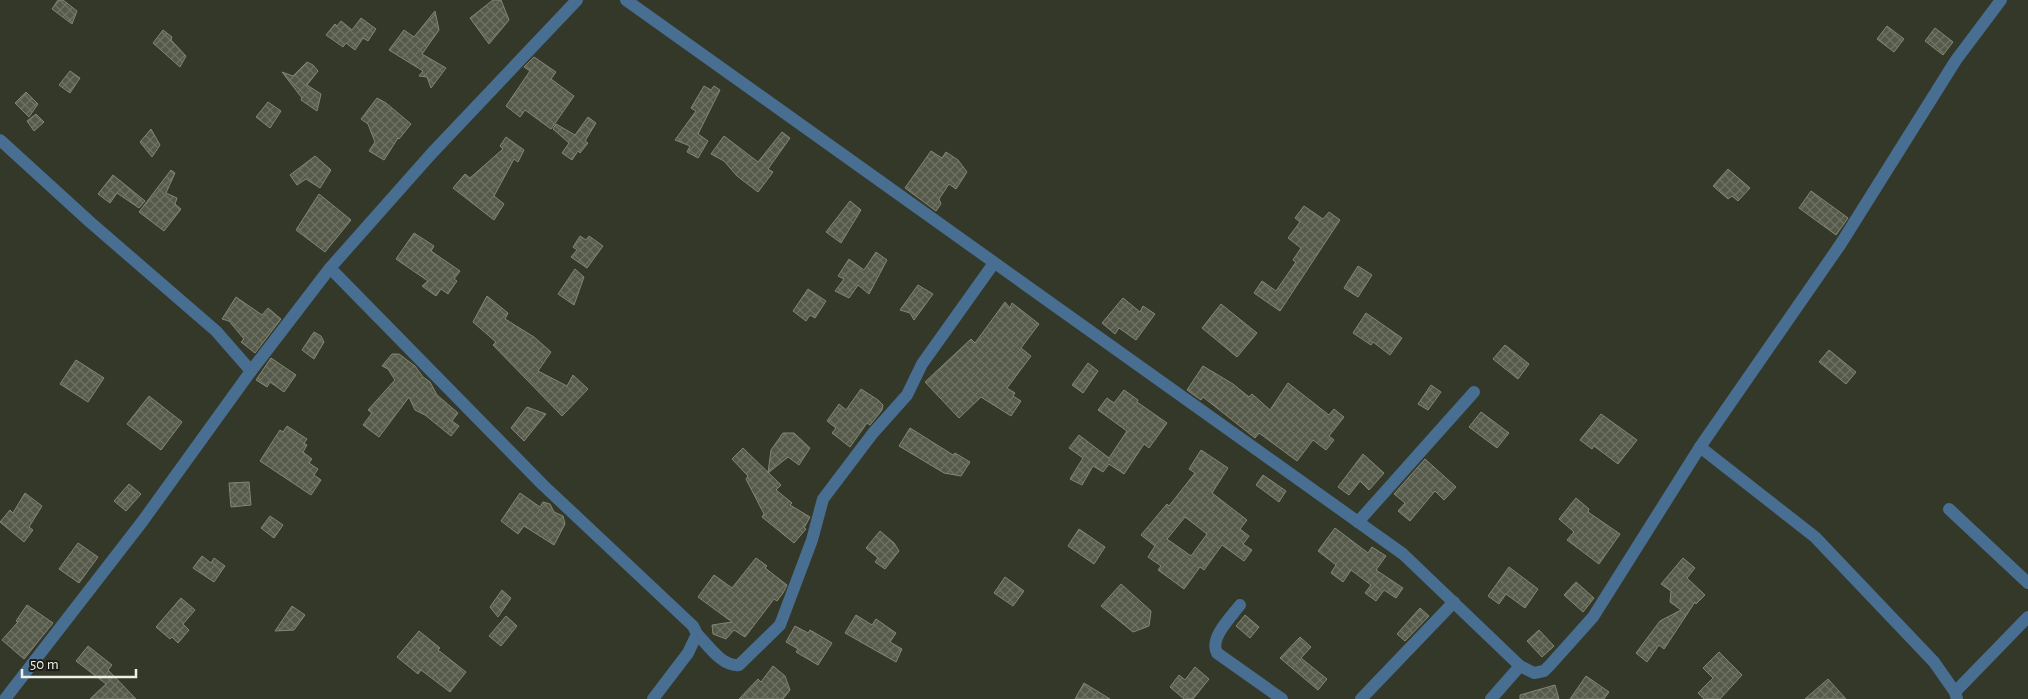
<svg xmlns="http://www.w3.org/2000/svg" width="2028" height="699" font-family="'Alegreya Sans',sans-serif">
  <style>
    .building { fill: url(#building-cross-hatch); stroke: #828675; fill-rule: evenodd }
    .lines { fill: none; stroke-linecap: round; stroke-linejoin: round }
    .minor { stroke: #486e92; stroke-width: 12 }
  </style>
  <defs>
    <pattern id="building-cross-hatch" width="8" height="8" patternUnits="userSpaceOnUse" patternTransform="scale(1.25)"><rect width="8" height="8" fill="#565a4a"/><path d="M0 0l8 8M0 8l8-8" fill="none" stroke="#6f7264"/></pattern>
  </defs>
  <rect width="100%" height="100%" fill="#343828"/>
  <g class="building">
    <polygon points="58,0 63,0 77,11 72,24 52,9"/>
    <polygon points="493,0 501,0 509,20 489,44 470,18"/>
    <polygon points="435,11 439,30 422,54 446,68 431,88 427,77 419,76 423,71 389,50 404,30 414,37"/>
    <polygon points="361,18 376,29 368,41 363,38 355,50 346,43 343,47 326,35 335,24 337,26 341,21 352,30"/>
    <polygon points="1887,26 1904,39 1894,52 1877,39"/>
    <polygon points="1935,28 1953,42 1943,55 1925,41"/>
    <polygon points="163,30 172,37 171,40 186,56 180,67 153,43"/>
    <polygon points="534,57 556,72 551,79 574,96 551,129 525,110 520,117 506,106 530,71 524,67"/>
    <polygon points="307,62 313,65 318,71 307,85 321,94 317,111 301,100 302,98 282,72 293,76"/>
    <polygon points="70,71 80,78 70,93 59,85"/>
    <polygon points="704,86 711,90 714,86 720,90 698,134 708,141 698,158 687,152 690,146 675,140 696,111 691,108"/>
    <polygon points="26,92 38,104 29,117 15,103"/>
    <polygon points="377,98 386,103 411,124 399,139 398,138 384,160 369,151 375,142 368,124 361,119"/>
    <polygon points="268,102 281,111 270,128 256,117"/>
    <polygon points="36,114 44,122 34,131 27,121"/>
    <polygon points="588,117 596,123 585,141 588,143 580,153 578,151 572,160 562,153 569,143 553,129 556,124 575,135"/>
    <polygon points="151,129 160,145 152,157 140,142"/>
    <polygon points="782,132 790,138 768,169 773,172 758,192 737,176 724,161 711,154 724,136 758,162"/>
    <polygon points="506,137 524,150 518,162 514,159 494,196 504,204 494,220 453,188 465,174 470,178 503,149 500,146"/>
    <polygon points="931,151 942,158 946,152 958,160 967,172 956,189 949,184 939,199 941,204 936,211 905,188"/>
    <polygon points="315,156 331,170 320,188 306,179 297,185 290,175"/>
    <polygon points="1728,169 1750,188 1738,201 1732,196 1728,199 1713,186"/>
    <polygon points="171,170 175,173 166,193 177,198 175,204 181,209 164,231 139,212"/>
    <polygon points="113,175 145,201 139,208 117,193 110,203 98,194"/>
    <polygon points="1811,191 1848,218 1836,235 1799,208"/>
    <polygon points="319,194 351,220 325,252 296,230"/>
    <polygon points="850,201 861,210 841,243 826,232"/>
    <polygon points="1304,206 1323,219 1329,212 1340,220 1280,311 1254,293 1262,281 1276,291 1296,262 1293,260 1301,248 1288,238 1300,222 1295,218"/>
    <polygon points="414,233 434,246 431,251 460,271 454,279 457,281 448,294 441,289 436,296 422,286 428,281 396,259"/>
    <polygon points="580,236 586,240 589,236 603,246 587,268 571,257 577,250 573,247"/>
    <polygon points="876,252 887,260 869,294 858,285 849,298 835,291 844,279 838,276 849,259 864,270"/>
    <polygon points="1358,266 1372,275 1358,297 1344,288"/>
    <polygon points="575,269 584,277 574,305 558,294"/>
    <polygon points="918,285 933,294 914,320 910,313 900,310"/>
    <polygon points="808,289 826,301 815,318 810,315 806,321 793,311"/>
    <polygon points="487,296 508,313 505,319 534,337 551,352 538,371 567,386 573,375 588,389 562,416 493,345 496,342 473,322"/>
    <polygon points="236,297 262,315 268,308 281,319 255,353 241,342 244,339 229,321 222,319"/>
    <polygon points="1123,298 1140,312 1143,306 1155,314 1136,340 1119,328 1115,334 1102,323"/>
    <polygon points="1005,302 1010,308 1012,303 1039,324 1021,348 1031,356 1007,388 1015,393 1013,396 1021,401 1011,416 981,397 959,418 925,382 971,339 975,343"/>
    <polygon points="1221,304 1257,333 1237,357 1202,328"/>
    <polygon points="1366,313 1402,338 1390,355 1373,342 1371,345 1353,333"/>
    <polygon points="314,332 321,336 324,342 314,359 302,350"/>
    <polygon points="1505,345 1529,364 1518,379 1493,359"/>
    <polygon points="1829,350 1856,372 1846,384 1819,362"/>
    <polygon points="392,354 399,354 415,366 423,377 430,382 437,395 458,413 452,421 459,426 451,436 425,415 415,410 409,397 379,437 363,425 372,413 368,410 395,380 388,369 382,366"/>
    <polygon points="271,358 296,375 284,392 270,382 267,387 256,380"/>
    <polygon points="76,360 104,378 88,402 60,384"/>
    <polygon points="1088,363 1098,371 1083,393 1072,385"/>
    <polygon points="1203,366 1233,384 1249,397 1252,394 1270,410 1288,383 1329,415 1334,409 1344,417 1329,436 1334,440 1326,450 1313,440 1297,461 1259,433 1255,438 1203,397 1201,400 1187,390"/>
    <polygon points="1431,385 1441,392 1428,410 1418,404"/>
    <polygon points="861,389 878,400 883,405 882,410 870,425 867,423 850,447 832,433 836,428 827,421 839,404 846,410"/>
    <polygon points="1124,390 1138,400 1137,402 1167,423 1149,448 1144,444 1124,474 1109,464 1103,472 1093,466 1082,485 1070,479 1083,458 1069,448 1079,435 1109,458 1127,431 1098,410 1107,398 1114,403"/>
    <polygon points="149,396 182,422 161,450 127,424"/>
    <polygon points="527,407 546,414 524,441 511,428"/>
    <polygon points="1481,412 1509,433 1497,448 1469,427"/>
    <polygon points="1601,414 1637,440 1618,464 1594,446 1592,449 1580,440"/>
    <polygon points="287,426 307,439 304,443 307,445 303,452 312,459 309,463 318,469 314,475 321,480 311,495 260,461 280,430 283,432"/>
    <polygon points="910,428 953,455 955,453 970,462 961,476 944,473 899,446"/>
    <polygon points="783,433 794,433 810,448 799,465 788,457 768,473 771,450"/>
    <polygon points="743,448 781,485 776,490 792,503 790,505 810,517 804,528 806,529 794,543 762,517 764,514 746,479 748,476 732,459"/>
    <path d="M1201,450L1228,468L1212,493L1247,520L1240,529L1249,536L1243,544L1252,550L1244,561L1222,545L1204,570L1200,567L1184,589L1158,570L1161,566L1148,557L1155,546L1141,535L1167,504L1169,506L1195,473L1189,469ZM1185,517L1207,534L1191,556L1167,539Z"/>
    <polygon points="1363,454 1384,473 1369,490 1360,481 1349,495 1338,487"/>
    <polygon points="1425,459 1456,487 1444,500 1435,491 1410,521 1398,511 1405,503 1394,494"/>
    <polygon points="1263,475 1286,491 1279,502 1256,485"/>
    <polygon points="249,482 251,505 231,507 229,483"/>
    <polygon points="129,484 141,494 126,511 114,501"/>
    <polygon points="25,493 42,506 29,527 33,530 24,542 0,522 10,510 13,513"/>
    <polygon points="520,493 540,507 543,502 550,504 554,512 563,516 565,524 554,545 524,526 518,534 501,521"/>
    <polygon points="1576,498 1589,509 1588,512 1620,534 1599,564 1567,540 1574,532 1559,519"/>
    <polygon points="270,516 283,525 274,538 261,528"/>
    <polygon points="1335,528 1368,553 1372,547 1386,556 1376,570 1403,588 1396,598 1384,590 1376,601 1365,593 1371,585 1351,570 1343,582 1331,573 1336,565 1318,551"/>
    <polygon points="1079,529 1105,547 1094,564 1068,546"/>
    <polygon points="880,531 894,543 899,551 885,569 875,562 878,558 866,548"/>
    <polygon points="78,543 98,557 79,583 59,569"/>
    <polygon points="202,556 211,563 214,558 225,566 214,582 193,568"/>
    <polygon points="756,558 767,566 765,568 787,585 783,593 777,601 774,599 745,637 734,630 726,639 713,634 712,625 732,622 698,597 714,575 732,588"/>
    <polygon points="1683,558 1695,568 1687,578 1705,595 1696,604 1695,602 1664,649 1659,645 1647,662 1636,653 1660,621 1681,610 1670,602 1671,591 1661,584"/>
    <polygon points="1509,567 1538,589 1525,608 1506,594 1499,604 1488,596"/>
    <polygon points="1005,577 1024,591 1013,606 994,593"/>
    <polygon points="1576,582 1594,598 1583,612 1564,595"/>
    <polygon points="1121,584 1151,611 1149,626 1133,632 1101,606"/>
    <polygon points="502,590 511,598 498,617 490,607"/>
    <polygon points="181,598 195,610 183,624 189,630 178,643 172,637 170,639 156,627"/>
    <polygon points="27,605 53,623 24,659 2,640 18,622 16,621"/>
    <polygon points="292,606 305,615 294,630 275,631"/>
    <polygon points="1420,608 1429,616 1405,641 1397,634"/>
    <polygon points="856,615 872,625 876,619 896,633 890,642 902,649 896,662 845,633"/>
    <polygon points="1245,615 1259,627 1250,638 1236,626"/>
    <polygon points="506,616 517,626 501,646 489,636"/>
    <polygon points="795,626 808,633 810,630 832,643 818,665 796,652 798,649 786,642"/>
    <polygon points="1539,630 1554,646 1542,657 1527,641"/>
    <polygon points="419,631 440,648 438,650 466,672 450,692 421,670 418,674 397,657"/>
    <polygon points="1300,637 1311,647 1301,658 1327,679 1318,690 1280,658"/>
    <polygon points="88,646 112,665 108,670 136,699 90,699 106,684 76,661"/>
    <polygon points="1719,652 1742,675 1720,699 1704,699 1698,693 1713,678 1703,668"/>
    <polygon points="773,666 785,676 790,690 783,699 739,699 758,679 761,682"/>
    <polygon points="1195,667 1209,679 1193,699 1184,699 1170,687 1179,675 1185,680"/>
    <polygon points="1586,676 1609,692 1604,699 1570,699"/>
    <polygon points="1828,679 1846,699 1805,699"/>
    <polygon points="1084,683 1110,699 1075,699"/>
    <polygon points="1555,685 1559,699 1520,699 1520,695"/>
  </g>
  <g class="lines">
    <g class="minor">
      <polyline points="626,0 1403,554 1520,666 1534,673 1544,671 1550,665 1593,617 1700,447"/>
      <polyline points="0,140 90,222 216,331 251,371 142,522 5,699"/>
      <polyline points="330,268 543,485 693,626 697,634 688,653 653,699"/>
      <polyline points="251,371 330,268 432,153 577,0"/>
      <polyline points="1949,509 2028,583"/>
      <polyline points="1358,522 1474,392"/>
      <path d="M1240,605C1231,617 1209,638 1217,653L1282,699"/>
      <path d="M697,634C708,645 722,667 739,665L780,625L812,540L823,499L873,433L907,395L922,364L994,263"/>
      <polyline points="1955,692 2028,617"/>
      <polyline points="1361,699 1454,602"/>
      <polyline points="1491,699 1520,666"/>
      <polyline points="1957,699 1955,692 1934,662 1815,537 1700,447 1840,245 1956,60 2001,0"/>
    </g>
  </g>
  <path d="M22 669v8h114v-8" fill="none" stroke="#eef1e7" stroke-width="2.5"/>
  <text x="30" y="669" font-size="15" fill="#eef1e7" stroke="#1c1e17" stroke-width="4" paint-order="stroke">50 m</text>
</svg>
